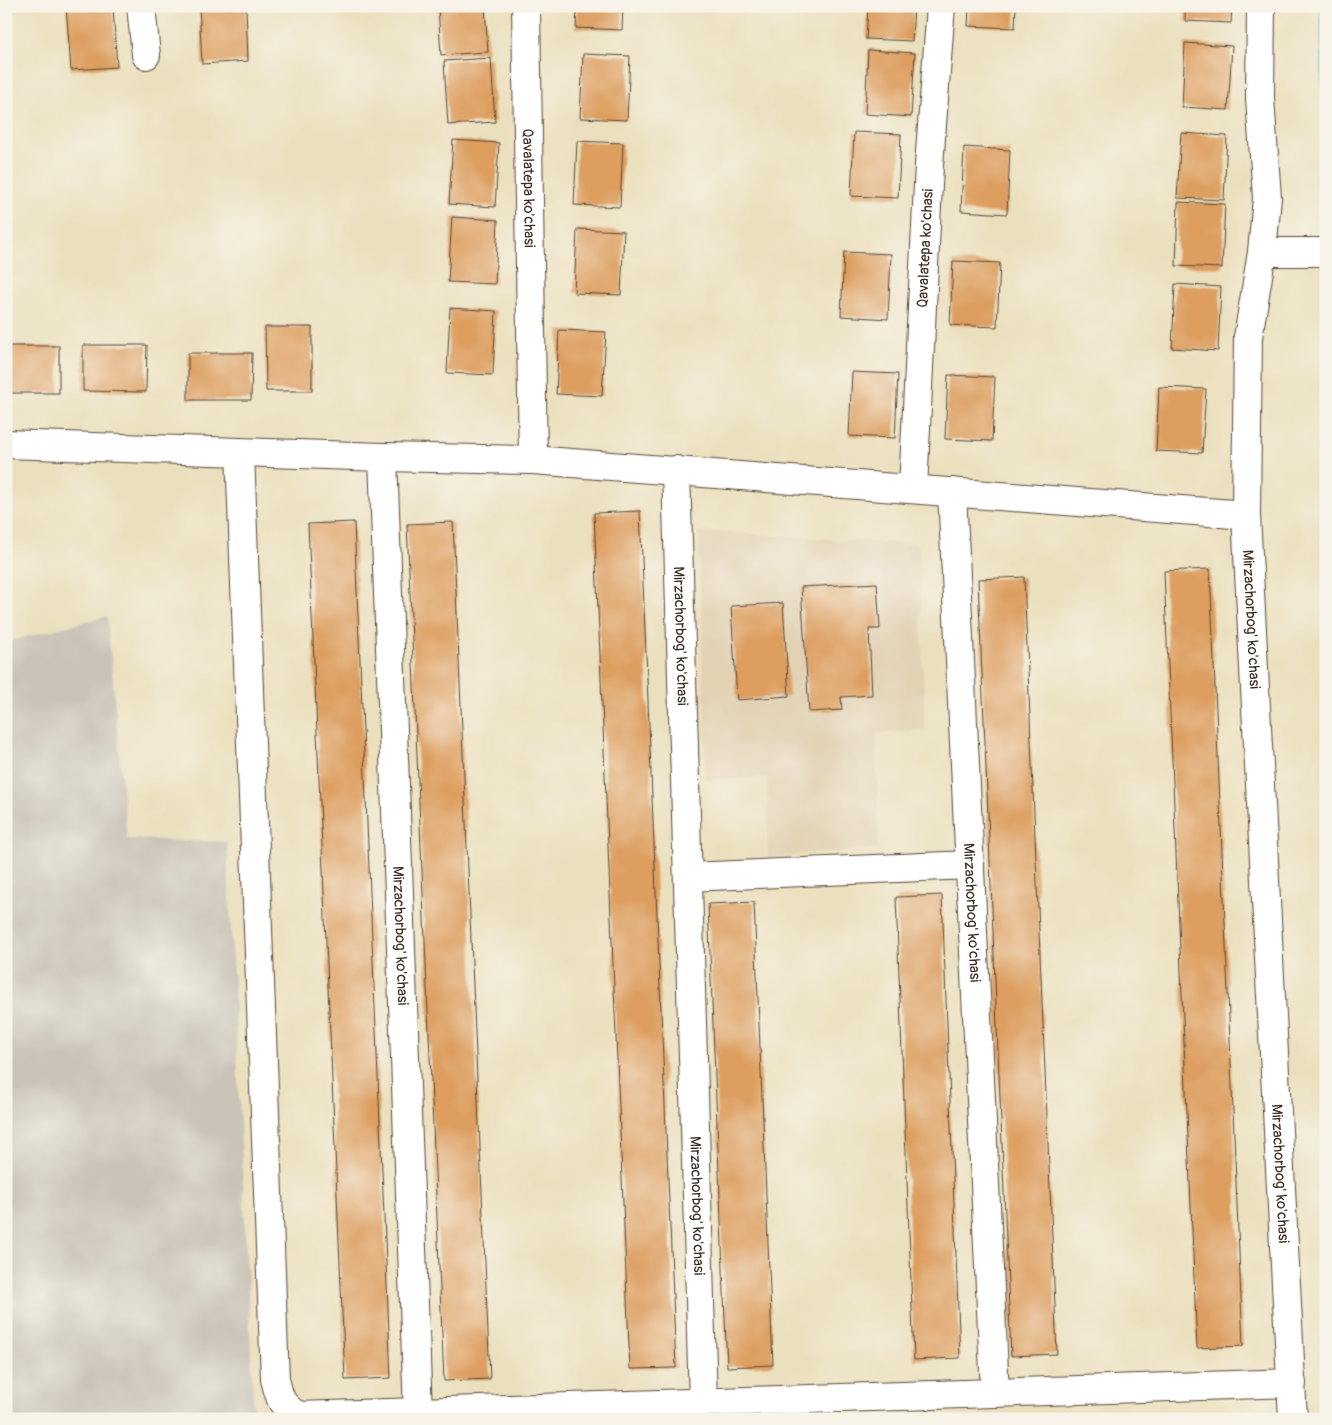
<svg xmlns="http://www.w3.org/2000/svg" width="1332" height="1425" font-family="Pangolin,sans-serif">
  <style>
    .built { fill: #e2d2b4 }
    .industrial { fill: #c9c3b8 }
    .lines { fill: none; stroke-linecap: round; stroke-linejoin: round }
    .stream { stroke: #53b8d1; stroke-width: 9 }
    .building { fill: #dd9e5f }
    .minor-casing { stroke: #554536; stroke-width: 30 }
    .minor { stroke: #fff; stroke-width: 28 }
    .labels { text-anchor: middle; stroke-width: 4; stroke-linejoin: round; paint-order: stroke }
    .street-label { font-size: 15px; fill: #3b2a1e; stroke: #f7f3e8 }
  </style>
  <rect width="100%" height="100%" fill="#f7f3e8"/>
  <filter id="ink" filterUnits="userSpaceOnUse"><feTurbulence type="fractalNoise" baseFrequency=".02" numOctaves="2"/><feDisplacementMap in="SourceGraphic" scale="10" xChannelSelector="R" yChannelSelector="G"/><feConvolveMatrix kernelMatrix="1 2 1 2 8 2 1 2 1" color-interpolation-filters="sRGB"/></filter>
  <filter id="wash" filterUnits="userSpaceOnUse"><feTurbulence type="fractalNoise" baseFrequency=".0096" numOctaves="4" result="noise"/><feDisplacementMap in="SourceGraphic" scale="20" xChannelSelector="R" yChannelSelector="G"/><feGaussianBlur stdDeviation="1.12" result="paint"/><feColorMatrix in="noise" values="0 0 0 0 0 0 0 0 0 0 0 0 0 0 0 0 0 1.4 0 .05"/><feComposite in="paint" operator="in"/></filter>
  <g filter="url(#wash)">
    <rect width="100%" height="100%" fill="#ebe0be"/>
    <polygon class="built" points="699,531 919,545 925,730 876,734 878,848 768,858 768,777 706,780"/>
    <polygon class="industrial" points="107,616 127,839 227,842 254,1419 6,1419 6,642"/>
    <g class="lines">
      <polyline class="stream" points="1325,6 1326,83"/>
    </g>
    <g id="blocks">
      <g class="building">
        <polygon points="66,6 113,6 117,67 71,70"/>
        <polygon points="199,6 246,6 248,61 202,64"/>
        <polygon points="438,6 485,6 488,52 441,55"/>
        <polygon points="577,6 623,6 622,30 576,28"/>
        <polygon points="868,6 914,6 912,41 866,39"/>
        <polygon points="969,6 1016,6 1015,28 968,26"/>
        <polygon points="1185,6 1232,6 1231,23 1185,21"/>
        <polygon points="1185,43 1232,46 1228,110 1182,107"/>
        <polygon points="868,50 915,53 911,117 865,114"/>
        <polygon points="583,54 630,56 627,120 580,118"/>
        <polygon points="491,58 495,122 448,125 444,61"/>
        <polygon points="854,132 901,134 898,198 851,196"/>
        <polygon points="1181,133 1227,136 1224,200 1177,198"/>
        <polygon points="453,140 499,143 495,207 449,204"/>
        <polygon points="577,141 623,143 620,207 574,205"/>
        <polygon points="964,147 1010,150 1007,214 961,211"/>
        <polygon points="1178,202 1225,204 1222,268 1176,266"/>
        <polygon points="452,217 498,220 495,284 448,282"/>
        <polygon points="577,229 624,231 621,295 574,293"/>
        <polygon points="844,252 891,254 888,319 841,316"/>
        <polygon points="953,261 1000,263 997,327 950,325"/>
        <polygon points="1175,284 1221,287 1218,351 1172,348"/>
        <polygon points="450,308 496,311 493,375 447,373"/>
        <polygon points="265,327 312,327 312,391 266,391"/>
        <polygon points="559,330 606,332 602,396 556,394"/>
        <polygon points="83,345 147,345 146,392 83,391"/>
        <rect x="6" y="346" width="53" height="47"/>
        <polygon points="188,353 252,353 251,400 188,400"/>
        <polygon points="852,372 898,374 895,438 849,436"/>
        <polygon points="948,375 995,377 992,441 945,439"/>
        <polygon points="1159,387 1206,389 1202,453 1156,451"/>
        <polygon points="640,511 676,1368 630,1369 594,513"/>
        <polygon points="354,522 391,1378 345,1380 308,524"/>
        <polygon points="453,522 490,1379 444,1381 407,524"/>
        <polygon points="1210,569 1243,1346 1197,1348 1164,571"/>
        <polygon points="1024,577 1057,1354 1011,1356 978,579"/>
        <polygon points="877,583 880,629 869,629 872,695 841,697 842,710 809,712 801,587"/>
        <polygon points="783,603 789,696 737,700 731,606"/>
        <polygon points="942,895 960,1358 914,1360 896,897"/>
        <polygon points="754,902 773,1365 727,1367 708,904"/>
      </g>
    </g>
  </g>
  <g filter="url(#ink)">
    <use href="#blocks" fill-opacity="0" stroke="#554536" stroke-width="1"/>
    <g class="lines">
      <defs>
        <g id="minor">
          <polyline points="141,6 146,55"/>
          <path id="s1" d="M526,6L533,460"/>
          <path id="s2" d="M1261,6L1260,98L1267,198L1262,252L1248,337L1246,515L1293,1419"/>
          <polyline points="1262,252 1326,252"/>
          <polyline points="6,444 383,457 533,460 1246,515"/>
          <path d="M240,452L275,1379C280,1399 280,1404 298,1416L1292,1383"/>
          <path id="s3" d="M383,457L418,1413"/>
          <path id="s4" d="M676,470L703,1403"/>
          <path id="s5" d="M913,489L929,165L941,6"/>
          <path id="s6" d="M952,492L995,1393"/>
          <polyline points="688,877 970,865"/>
        </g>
      </defs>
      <use href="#minor" class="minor-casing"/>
      <use href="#minor" class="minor"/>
    </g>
  </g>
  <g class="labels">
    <g class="street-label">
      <text dy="5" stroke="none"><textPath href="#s1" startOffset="182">Qavalatepa ko'chasi</textPath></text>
      <text dy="5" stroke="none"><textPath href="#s5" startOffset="241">Qavalatepa ko'chasi</textPath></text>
      <text dy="5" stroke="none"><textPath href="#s2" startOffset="615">Mirzachorbog' ko'chasi</textPath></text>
      <text dy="5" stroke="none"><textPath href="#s4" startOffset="166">Mirzachorbog' ko'chasi</textPath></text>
      <text dy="5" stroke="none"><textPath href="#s6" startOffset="421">Mirzachorbog' ko'chasi</textPath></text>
      <text dy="5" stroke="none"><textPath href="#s3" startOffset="479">Mirzachorbog' ko'chasi</textPath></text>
      <text dy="5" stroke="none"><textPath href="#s2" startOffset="1170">Mirzachorbog' ko'chasi</textPath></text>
      <text dy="5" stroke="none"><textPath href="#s4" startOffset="736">Mirzachorbog' ko'chasi</textPath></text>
    </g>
  </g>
  <rect width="1332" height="1425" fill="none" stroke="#f7f3e8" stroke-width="25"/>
</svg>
